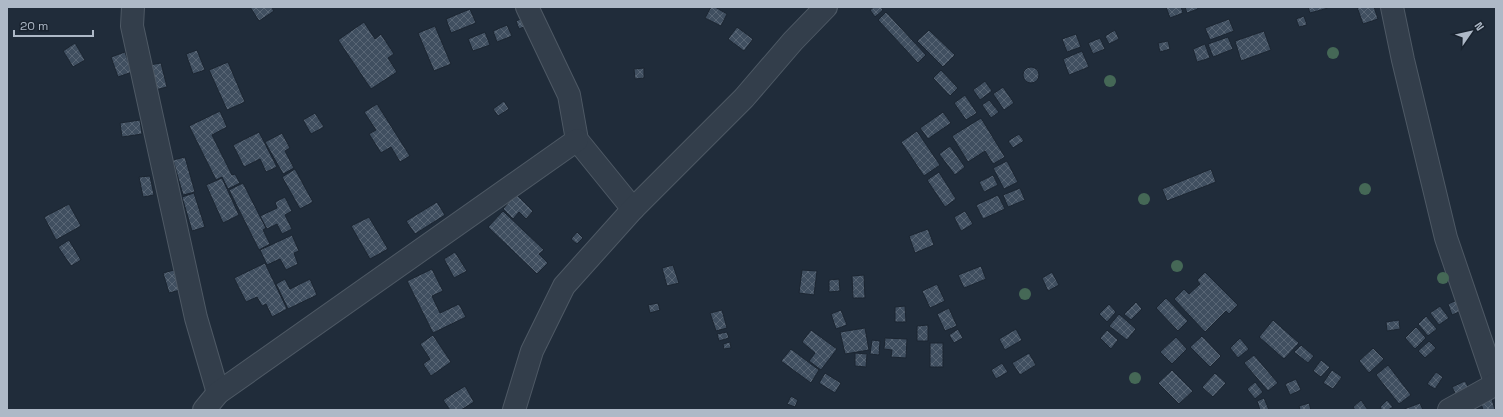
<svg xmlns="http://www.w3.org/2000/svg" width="1503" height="417" font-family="'Space Grotesk',sans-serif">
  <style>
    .building { fill: url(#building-cross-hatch); stroke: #1b2531 }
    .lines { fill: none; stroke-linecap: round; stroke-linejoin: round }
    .street-casing { stroke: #4e5965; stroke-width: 24 }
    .street { stroke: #333e4b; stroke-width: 22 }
    .tree { fill: #456856 }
  </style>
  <defs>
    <pattern id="building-cross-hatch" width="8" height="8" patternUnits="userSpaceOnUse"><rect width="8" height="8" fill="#404f60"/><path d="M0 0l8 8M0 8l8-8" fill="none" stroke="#596675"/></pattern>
  </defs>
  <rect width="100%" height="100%" fill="#202c3a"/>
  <g class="building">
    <polygon points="250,7 271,7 274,11 259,21"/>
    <polygon points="711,7 715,7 727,14 721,26 705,18"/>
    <polygon points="874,7 881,7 883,10 875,17 870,10"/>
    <polygon points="1166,7 1181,7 1183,13 1170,18"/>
    <polygon points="1185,7 1197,7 1198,9 1187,13"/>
    <polygon points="1308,7 1327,7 1328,8 1310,13"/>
    <polygon points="1357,7 1374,7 1378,19 1363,24"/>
    <polygon points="470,9 476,23 451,33 446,19"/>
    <polygon points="886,12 926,55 918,63 878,20"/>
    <polygon points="1304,16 1307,25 1299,27 1296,19"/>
    <polygon points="523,18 526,26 519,29 516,21"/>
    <polygon points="1229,19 1234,31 1210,40 1205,28"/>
    <polygon points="364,22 375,39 381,34 394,54 388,58 397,72 371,89 338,40"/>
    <polygon points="507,25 512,36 497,42 493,31"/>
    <polygon points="435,26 451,64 434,71 418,33"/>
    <polygon points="737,27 753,39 744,51 728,39"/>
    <polygon points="929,30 955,55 943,67 917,41"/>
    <polygon points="1115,30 1119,39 1109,44 1105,36"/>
    <polygon points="1264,31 1271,50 1241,61 1235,41"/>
    <polygon points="485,32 490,45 473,51 468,39"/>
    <polygon points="1076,34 1081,47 1067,52 1062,39"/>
    <polygon points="1228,37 1233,49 1213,57 1208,44"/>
    <polygon points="1100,38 1105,49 1093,54 1088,43"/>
    <polygon points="1168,41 1170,49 1160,52 1158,43"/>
    <polygon points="75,43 85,60 73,67 63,51"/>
    <polygon points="1205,44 1210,58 1197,62 1193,49"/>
    <polygon points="197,50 205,70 193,74 186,54"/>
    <polygon points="1082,51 1089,67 1069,75 1063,59"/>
    <polygon points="125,52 132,72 118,77 111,57"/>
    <polygon points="228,62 245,102 227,110 209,70"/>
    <polygon points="161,63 167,87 155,90 149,65"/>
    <circle cx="1031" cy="75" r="8"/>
    <polygon points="644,68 644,78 635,79 634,69"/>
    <polygon points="941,70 958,88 950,96 933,78"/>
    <polygon points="985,81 992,91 980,100 973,90"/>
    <polygon points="1003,87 1014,103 1004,110 993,94"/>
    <polygon points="965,95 977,113 966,120 954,103"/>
    <polygon points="989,100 999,112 991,118 982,105"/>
    <polygon points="504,101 509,109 498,116 493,109"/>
    <polygon points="377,104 410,156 400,162 391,147 381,153 369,134 376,130 364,112"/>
    <polygon points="220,111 227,127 212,135 232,175 235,174 240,183 228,189 222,177 216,180 189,126"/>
    <polygon points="943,112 951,123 928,139 920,128"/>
    <polygon points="315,113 324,127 311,134 303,120"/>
    <polygon points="981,118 1005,157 993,164 985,151 968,162 952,136"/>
    <polygon points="140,120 142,134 122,137 120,123"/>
    <polygon points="917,131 940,165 924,176 901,142"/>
    <polygon points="259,132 277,167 266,172 260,159 244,167 233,145"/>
    <polygon points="282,133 290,148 285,151 294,168 283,174 265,142"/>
    <polygon points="1019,134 1024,141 1013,148 1008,141"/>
    <polygon points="950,146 965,167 955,175 939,154"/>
    <polygon points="185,157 195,192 183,195 173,160"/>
    <polygon points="1007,161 1018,182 1004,189 993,168"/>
    <polygon points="295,169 313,202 300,209 282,177"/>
    <polygon points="1211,169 1216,182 1167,201 1162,189"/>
    <polygon points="939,172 956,199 945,207 927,180"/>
    <polygon points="993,175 998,185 984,192 979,182"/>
    <polygon points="150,176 154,195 143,197 139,177"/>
    <polygon points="222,178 239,215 223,223 206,185"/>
    <polygon points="243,183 266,228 263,230 270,244 259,250 229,190"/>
    <polygon points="1020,188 1025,200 1008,207 1003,195"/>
    <polygon points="194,193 205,227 192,231 182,197"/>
    <polygon points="516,194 533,211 526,219 519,212 513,219 503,209"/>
    <polygon points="998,195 1005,209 983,219 976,205"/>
    <polygon points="285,197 292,211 285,215 292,229 282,234 277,224 267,229 260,216 277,208 275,202"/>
    <polygon points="437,202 445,215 415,234 406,221"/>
    <polygon points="69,204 81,226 56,240 44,217"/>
    <polygon points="503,211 544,250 539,254 548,263 537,274 488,227"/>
    <polygon points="965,211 973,224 961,231 954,217"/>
    <polygon points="369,217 388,249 370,259 351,226"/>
    <polygon points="928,229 934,245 915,253 909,236"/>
    <polygon points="577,232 583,238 577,244 571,239"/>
    <polygon points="292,235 299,251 294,253 298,264 286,270 280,259 267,265 260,250"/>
    <polygon points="69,240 81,260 71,266 58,247"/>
    <polygon points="455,252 467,271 454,278 444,259"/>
    <polygon points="265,263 287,309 272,317 266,304 262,306 257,297 246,302 234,278"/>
    <polygon points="673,265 679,283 667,286 662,268"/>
    <polygon points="981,266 986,279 964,288 958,275"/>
    <polygon points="432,269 443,291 432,296 440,313 459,304 466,317 433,333 407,281"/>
    <polygon points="174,270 180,290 169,293 163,273"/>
    <polygon points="802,270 817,271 814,295 799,293"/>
    <polygon points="1052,272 1059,285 1048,291 1042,278"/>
    <polygon points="1205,272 1238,305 1229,314 1226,311 1205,332 1174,299 1184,289 1189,294 1200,284 1197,280"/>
    <polygon points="864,275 865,298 853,298 852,276"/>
    <polygon points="285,279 290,289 310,279 317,295 288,309 276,284"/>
    <polygon points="839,279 840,291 829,292 829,280"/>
    <polygon points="937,284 945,301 930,308 922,291"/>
    <polygon points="1166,298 1188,321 1178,331 1156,308"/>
    <polygon points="1457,300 1461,311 1452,315 1448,304"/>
    <polygon points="1136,302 1142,309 1131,320 1124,314"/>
    <polygon points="658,303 660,310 650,313 648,305"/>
    <polygon points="1109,304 1116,312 1107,322 1099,314"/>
    <polygon points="905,306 906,322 895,322 895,307"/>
    <polygon points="1440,306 1449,318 1439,325 1430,313"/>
    <polygon points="949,308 957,326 945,331 937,314"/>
    <polygon points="722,310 727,328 716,331 710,313"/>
    <polygon points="841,310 847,325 836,329 831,314"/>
    <polygon points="1119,314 1136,329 1127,340 1109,326"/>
    <polygon points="1426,316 1437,329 1428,336 1418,324"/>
    <polygon points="1273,320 1299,343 1284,359 1259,337"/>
    <polygon points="1399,320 1400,329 1387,331 1386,322"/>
    <polygon points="928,325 928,341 917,341 917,326"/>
    <polygon points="1416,327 1426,338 1415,349 1405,338"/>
    <polygon points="865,328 869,350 845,354 840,332"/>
    <polygon points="958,329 963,338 954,343 949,335"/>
    <polygon points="1016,329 1022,340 1005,350 999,339"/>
    <polygon points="811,330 837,349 821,370 809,361 815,353 802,342"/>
    <polygon points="1107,330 1118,340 1111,349 1100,338"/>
    <polygon points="727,332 729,338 719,341 717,334"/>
    <polygon points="433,335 451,362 431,376 423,364 430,359 420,344"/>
    <polygon points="1202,336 1221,356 1210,367 1190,347"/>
    <polygon points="1176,337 1187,349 1172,364 1160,352"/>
    <polygon points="885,338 907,339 906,358 891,357 892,350 884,349"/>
    <polygon points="1240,338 1249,349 1238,358 1230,348"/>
    <polygon points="872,340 880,341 879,355 870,354"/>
    <polygon points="1429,341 1436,348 1425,358 1418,351"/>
    <polygon points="730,342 731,348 724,349 723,344"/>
    <rect x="930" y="343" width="13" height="24"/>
    <polygon points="1301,345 1314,356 1308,363 1294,352"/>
    <polygon points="1373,348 1384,359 1369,373 1359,361"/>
    <polygon points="791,349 819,370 811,383 781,361"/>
    <polygon points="855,353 867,354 866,367 855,366"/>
    <polygon points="1029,353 1036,365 1020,375 1012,363"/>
    <polygon points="1254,355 1278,383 1268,391 1244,363"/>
    <polygon points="1321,360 1330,367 1321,377 1313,371"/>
    <polygon points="1002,363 1008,372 996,379 991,370"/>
    <polygon points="1388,365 1411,395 1399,404 1376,375"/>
    <polygon points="1172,370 1193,391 1179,404 1158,383"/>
    <polygon points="1332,370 1342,377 1333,389 1323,383"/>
    <polygon points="1436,372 1443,377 1435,389 1427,384"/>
    <polygon points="825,373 841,383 835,393 819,383"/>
    <polygon points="1215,373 1226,383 1213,397 1202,387"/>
    <polygon points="1296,379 1301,390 1290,395 1285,384"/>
    <polygon points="1465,381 1470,390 1457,397 1452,387"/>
    <polygon points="1255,382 1263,392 1255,399 1247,389"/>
    <polygon points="465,386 474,402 461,410 450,410 443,400"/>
    <polygon points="791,396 798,400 795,407 787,404"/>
    <polygon points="1264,398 1269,410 1260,410 1257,401"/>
    <polygon points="1492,399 1495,410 1483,410 1481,403"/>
    <polygon points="1361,400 1368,410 1355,410 1353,407"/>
    <polygon points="1387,400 1393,407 1388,410 1382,410 1380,407"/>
    <polygon points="1309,403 1311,410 1300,410 1299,406"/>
    <polygon points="1420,403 1423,410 1405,410 1404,409"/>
  </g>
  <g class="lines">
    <defs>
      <g id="street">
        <polyline points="133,7 132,26 196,318 218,393"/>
        <polyline points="527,7 569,95 577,140 633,209"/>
        <polyline points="1392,7 1403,60 1446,238 1496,385"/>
        <polyline points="204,410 218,393 577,140"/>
        <polyline points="514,410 532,351 564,286 633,209 744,98 793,41 826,7"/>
        <polyline points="1449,410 1496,384"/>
      </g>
    </defs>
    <use href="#street" class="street-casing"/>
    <use href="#street" class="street"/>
  </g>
  <g class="tree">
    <circle cx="1333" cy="53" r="6"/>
    <circle cx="1110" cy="81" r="6"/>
    <circle cx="1365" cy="189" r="6"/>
    <circle cx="1144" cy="199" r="6"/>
    <circle cx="1177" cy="266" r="6"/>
    <circle cx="1443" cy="278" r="6"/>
    <circle cx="1025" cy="294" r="6"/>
    <circle cx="1135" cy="378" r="6"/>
  </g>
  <rect width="1503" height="417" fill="none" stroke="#aeb9c7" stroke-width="16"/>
  <g transform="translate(1471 32) rotate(56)" stroke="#19232f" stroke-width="3" paint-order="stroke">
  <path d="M0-3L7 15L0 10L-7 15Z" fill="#aeb9c7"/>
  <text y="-6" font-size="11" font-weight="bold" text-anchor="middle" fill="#aeb9c7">N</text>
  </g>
  <path d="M14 30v6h79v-6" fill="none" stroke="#aeb9c7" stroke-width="2"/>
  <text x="20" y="30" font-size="12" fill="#aeb9c7" stroke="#19232f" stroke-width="3" paint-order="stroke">20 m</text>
</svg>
